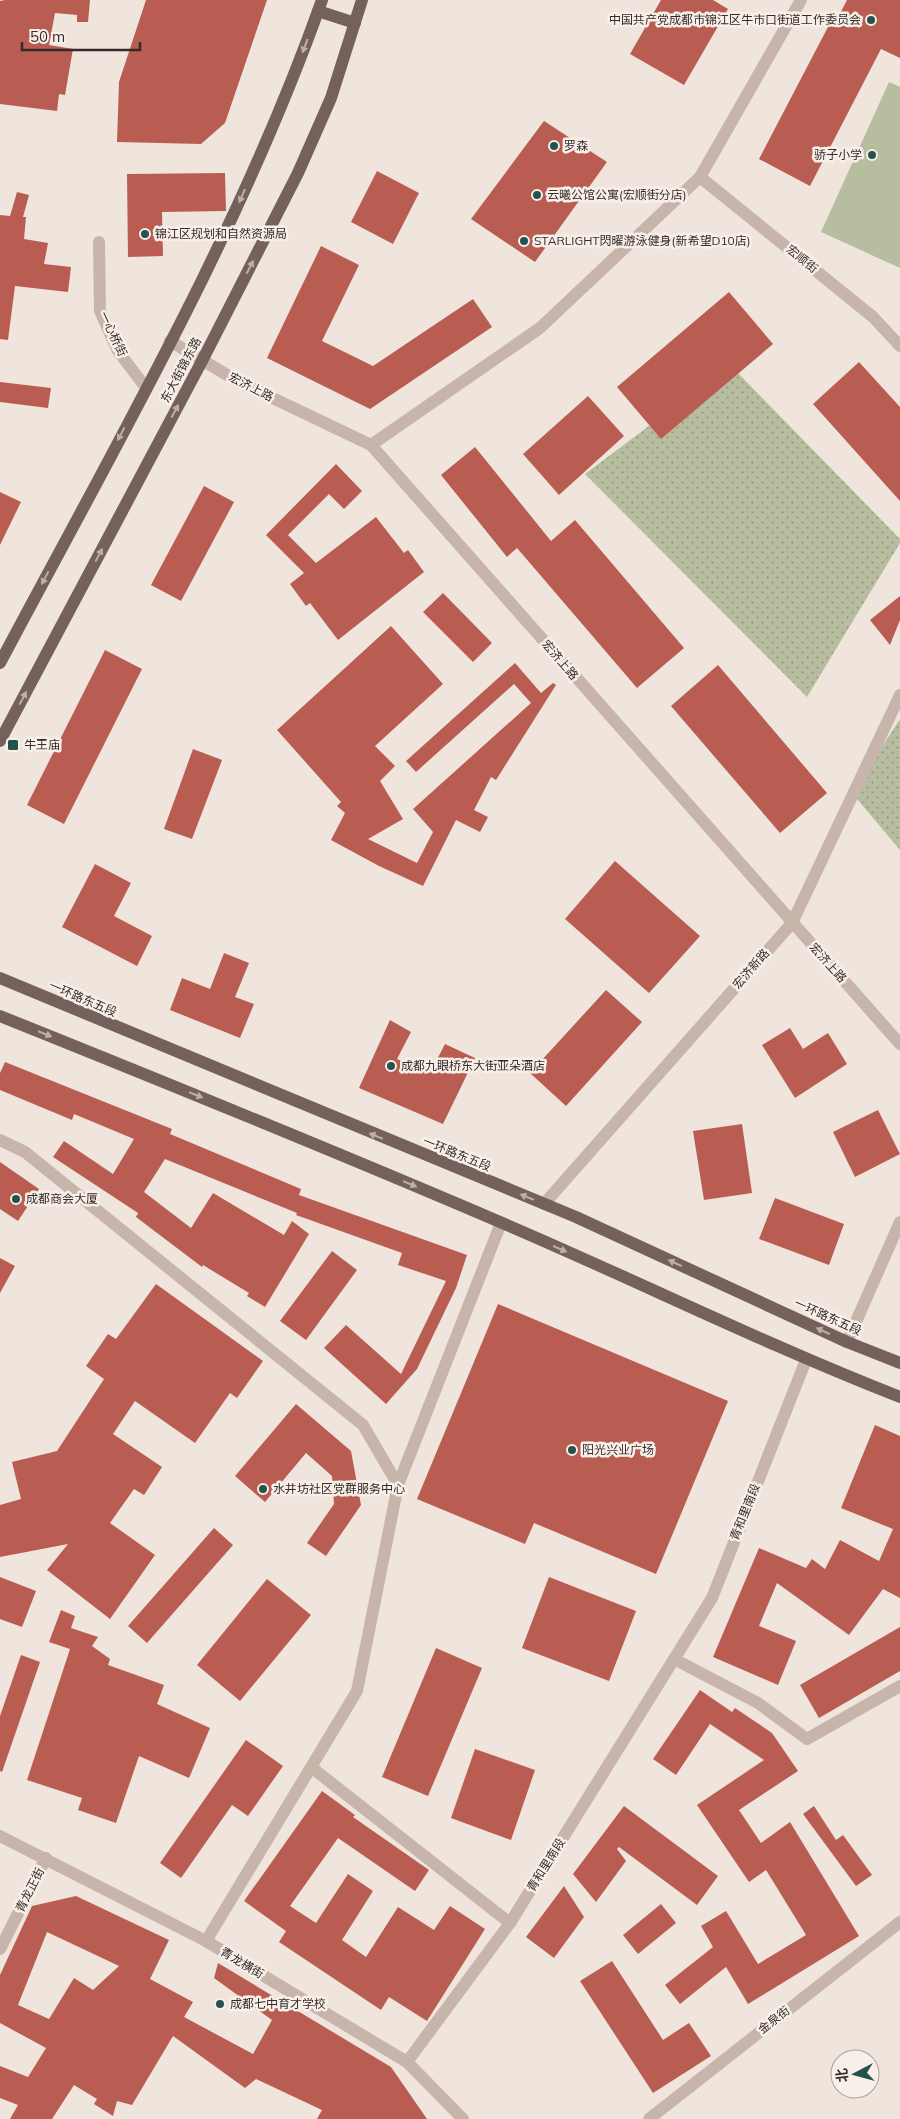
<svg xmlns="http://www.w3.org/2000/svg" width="900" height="2119" font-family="Mulish,'Noto Sans SC',sans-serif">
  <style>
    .grass { fill: url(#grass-dots) }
    .pitch { fill: #b7bd9f }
    .building { fill: #b95d52; fill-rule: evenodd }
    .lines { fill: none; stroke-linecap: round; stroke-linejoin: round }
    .minor { stroke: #c7b4aa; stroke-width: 12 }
    .major { stroke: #75615c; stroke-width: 12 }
    .oneway { fill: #bdafaa }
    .poi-dot { fill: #23524f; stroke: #f8efe9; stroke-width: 2 }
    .labels { text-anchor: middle; stroke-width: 5; stroke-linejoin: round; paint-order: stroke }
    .poi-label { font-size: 12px; fill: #352b29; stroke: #f8efe9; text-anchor: start }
    .street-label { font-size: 12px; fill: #352b29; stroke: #f8efe9 }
  </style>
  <defs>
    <pattern id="grass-dots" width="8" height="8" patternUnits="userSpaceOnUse" patternTransform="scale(1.25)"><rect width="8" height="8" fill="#b7bd9f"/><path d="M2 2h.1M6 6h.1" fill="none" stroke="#969a82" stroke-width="1.8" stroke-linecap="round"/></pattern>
  </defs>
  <rect width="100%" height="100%" fill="#f0e5dd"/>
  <g class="grass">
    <polygon points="730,365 900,539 900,543 807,697 585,474"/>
    <polygon points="900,719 900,850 852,793"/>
  </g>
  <polygon class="pitch" points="889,82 900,87 900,268 821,232"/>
  <g class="building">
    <polygon points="5,0 90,0 88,22 77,22 77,15 55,13 49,45 73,49 65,95 59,94 57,111 0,104 0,1"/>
    <polygon points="146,0 267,0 225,123 201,144 117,142 119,82"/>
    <polygon points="661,0 713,0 728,9 684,85 630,54"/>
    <polygon points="847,0 900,0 900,58 881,49 810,186 759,159 829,25 833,27"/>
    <polygon points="544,121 607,162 535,262 471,219"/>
    <polygon points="377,171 419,193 393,244 351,222"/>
    <polygon points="225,173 226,211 162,212 163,256 128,257 127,174"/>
    <polygon points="17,192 29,195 23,217 26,217 24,239 48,243 44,264 71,267 68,292 15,286 8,340 0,339 0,215 10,216"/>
    <polygon points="321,246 359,265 322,341 373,366 473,299 492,327 370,409 267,358"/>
    <polygon points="729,292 773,344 661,439 617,387"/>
    <polygon points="859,362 900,407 900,501 813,404"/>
    <polygon points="0,382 51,388 48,408 0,402"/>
    <polygon points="588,396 624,436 559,495 523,454"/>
    <polygon points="475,447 551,541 575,520 684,648 637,688 517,548 507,557 441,475"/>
    <polygon points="336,464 362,491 344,509 329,494 288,535 316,563 376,517 404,553 408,550 424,572 338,640 310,603 306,606 290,584 304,573 266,535"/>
    <polygon points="204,486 234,502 181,601 151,585"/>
    <polygon points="0,492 21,502 0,545"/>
    <polygon points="443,593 492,643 473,662 423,612"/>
    <polygon points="900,596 900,620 890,645 870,620"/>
    <polygon points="391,626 443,684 375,746 395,766 380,781 403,819 368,839 417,863 433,832 413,809 531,703 514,684 416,772 406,761 515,663 541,693 553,683 556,685 496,780 491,777 474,810 488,817 480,832 456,820 423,886 379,866 331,840 345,813 337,806 341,802 277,730"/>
    <polygon points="105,650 142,669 64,824 27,805"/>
    <polygon points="718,665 827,793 780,833 671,706"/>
    <polygon points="193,749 222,760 192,839 164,829"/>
    <polygon points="615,861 700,936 649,993 565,919"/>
    <polygon points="95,864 131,883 114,916 152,936 137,966 62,927"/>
    <polygon points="224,953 249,963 235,997 254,1004 240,1038 170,1010 182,978 210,989"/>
    <polygon points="606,990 642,1022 566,1106 530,1073"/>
    <polygon points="390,1020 411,1032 397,1059 430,1073 445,1044 475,1058 443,1124 359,1088"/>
    <polygon points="790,1028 803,1049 828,1033 847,1064 795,1098 762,1045"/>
    <polygon points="5,1062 172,1129 170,1134 301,1189 299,1195 467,1255 456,1288 417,1369 386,1404 324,1348 346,1325 401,1374 446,1281 398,1265 402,1253 296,1215 297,1213 165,1159 144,1192 191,1228 213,1193 284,1235 292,1221 309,1234 265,1307 247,1296 249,1293 203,1265 202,1267 136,1217 138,1213 53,1157 64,1141 113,1174 134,1139 74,1114 72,1120 0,1090 0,1073"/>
    <polygon points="878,1110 900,1154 855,1177 833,1132"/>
    <polygon points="742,1124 752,1193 704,1200 693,1131"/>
    <polygon points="0,1162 39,1189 18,1221 0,1209"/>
    <polygon points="775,1198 844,1224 829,1265 759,1239"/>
    <polygon points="332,1251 357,1270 306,1340 280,1321"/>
    <polygon points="0,1258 15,1266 0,1293"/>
    <polygon points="156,1284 263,1361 237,1398 230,1393 195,1443 135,1401 113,1434 162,1467 144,1495 134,1489 110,1523 155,1555 110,1619 47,1570 68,1544 0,1557 0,1505 21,1499 12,1462 57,1451 104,1379 86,1366 108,1334 116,1339"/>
    <polygon points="498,1304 728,1401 656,1574 534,1523 525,1544 417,1499"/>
    <polygon points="296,1404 351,1451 361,1505 326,1556 307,1543 334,1504 332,1476 306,1453 265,1502 235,1476"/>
    <polygon points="875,1425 900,1436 900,1598 883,1589 849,1635 777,1583 759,1626 796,1641 778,1685 713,1657 759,1548 806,1568 812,1559 825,1569 840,1540 879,1561 893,1529 841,1508"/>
    <polygon points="214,1528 233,1545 147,1643 128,1626"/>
    <polygon points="0,1577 36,1591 22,1627 0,1619"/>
    <polygon points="549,1577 636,1611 609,1681 522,1648"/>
    <polygon points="267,1579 311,1615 240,1701 197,1665"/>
    <polygon points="61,1610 75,1616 71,1628 98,1637 92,1646 110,1659 108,1665 164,1685 157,1704 210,1728 189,1778 139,1756 116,1823 78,1810 82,1798 27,1780 70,1649 49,1642"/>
    <polygon points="900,1627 900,1671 819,1718 800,1685"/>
    <polygon points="436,1648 482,1668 428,1796 382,1777"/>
    <polygon points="21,1655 40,1662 2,1772 0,1771 0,1716"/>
    <polygon points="700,1690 732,1712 735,1708 772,1733 798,1771 739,1810 761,1843 790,1822 859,1936 748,2004 726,1967 680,2004 665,1985 713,1947 701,1926 726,1911 758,1964 806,1935 766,1870 749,1882 697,1805 764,1760 710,1724 676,1775 653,1759"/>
    <polygon points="246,1740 283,1766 248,1816 232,1805 181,1878 160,1863"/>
    <polygon points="475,1749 535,1770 511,1840 451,1818"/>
    <polygon points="322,1791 355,1815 353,1817 429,1870 415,1891 338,1838 290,1906 316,1923 348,1874 373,1891 342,1940 366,1957 398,1907 434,1930 450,1906 485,1929 427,2021 389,1997 381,2010 279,1942 286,1931 244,1901"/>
    <polygon points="624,1806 718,1876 697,1905 619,1847 617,1849 626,1861 596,1902 573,1874"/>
    <polygon points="814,1806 836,1840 843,1835 872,1875 856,1886 803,1814"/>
    <polygon points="564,1886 584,1917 554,1958 526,1937"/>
    <path d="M76,1896L169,1940L150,1979L193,2002L184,2017L253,2054L272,2020L214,1978L218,1963L391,2067L427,2119H317L322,2110L256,2079L245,2088L173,2036L132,2105L117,2101L113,2116L94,2104L97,2099L74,2085L52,2119H10L18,2105L0,2098V2066L28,2077L46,2048L0,2023V1975L32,1906ZM47,1932L119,1966L93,1990L74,1978L49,2019L18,2005Z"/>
    <polygon points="661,1904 676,1923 638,1954 623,1935"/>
    <polygon points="612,1961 663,2040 689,2023 711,2056 653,2093 580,1981"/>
  </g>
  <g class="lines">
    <g class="minor">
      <polyline points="700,177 873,317 900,346"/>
      <polyline points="99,242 100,311 118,351 146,388"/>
      <polyline points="170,341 239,382 371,445 900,1044"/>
      <polyline points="371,445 540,328 700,177 801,0"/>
      <polyline points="0,1140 25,1152 363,1425 398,1485"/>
      <polyline points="544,1204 792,923 900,695"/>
      <polyline points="847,1342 900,1222"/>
      <polyline points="674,1659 758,1703 807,1739 900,1686"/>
      <polyline points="311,1767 510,1923"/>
      <polyline points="0,1836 206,1941 407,2062 463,2119"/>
      <polyline points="206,1941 357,1691 398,1485 501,1223"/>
      <polyline points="0,1949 46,1858"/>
      <polyline points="407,2062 510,1923 712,1598 806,1360"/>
      <polyline points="649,2119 900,1922"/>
    </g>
    <g class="major">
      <polyline points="318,11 355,23"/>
      <path d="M0,663C115,446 240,232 322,0"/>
      <polyline points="0,741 202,361 298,173 331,98 362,0"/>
      <polyline points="0,978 576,1217 847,1342 900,1363"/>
      <path d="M0,1016C167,1083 334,1151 500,1222C634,1279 764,1344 900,1397"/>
    </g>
  </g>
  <defs><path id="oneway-solid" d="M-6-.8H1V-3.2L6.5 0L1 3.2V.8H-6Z" transform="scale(1.25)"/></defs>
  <g class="oneway">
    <use href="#oneway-solid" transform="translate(305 46) rotate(111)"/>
    <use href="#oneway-solid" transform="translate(242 196) rotate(114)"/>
    <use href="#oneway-solid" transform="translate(250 267) rotate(-63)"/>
    <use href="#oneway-solid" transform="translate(175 411) rotate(-62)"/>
    <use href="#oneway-solid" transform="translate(121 434) rotate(118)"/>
    <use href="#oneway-solid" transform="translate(99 555) rotate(-62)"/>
    <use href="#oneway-solid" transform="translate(45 578) rotate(118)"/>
    <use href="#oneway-solid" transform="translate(23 698) rotate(-62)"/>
    <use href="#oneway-solid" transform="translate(45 1034) rotate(22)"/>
    <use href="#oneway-solid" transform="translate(196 1095) rotate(22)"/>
    <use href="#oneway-solid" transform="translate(376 1136) rotate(-158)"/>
    <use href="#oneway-solid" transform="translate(410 1184) rotate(23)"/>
    <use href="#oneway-solid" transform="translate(527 1197) rotate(-158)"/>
    <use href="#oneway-solid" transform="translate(560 1249) rotate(24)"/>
    <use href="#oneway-solid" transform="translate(675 1263) rotate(-155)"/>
    <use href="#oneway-solid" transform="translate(823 1331) rotate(-155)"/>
  </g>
  <g class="poi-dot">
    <circle cx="871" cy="20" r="5"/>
    <circle cx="554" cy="146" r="5"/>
    <circle cx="872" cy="155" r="5"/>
    <circle cx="537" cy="195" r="5"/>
    <circle cx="145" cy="234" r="5"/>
    <circle cx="524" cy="241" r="5"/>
    <rect x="7" y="739" width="12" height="12" rx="2.5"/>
    <circle cx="391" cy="1066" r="5"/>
    <circle cx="16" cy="1199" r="5"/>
    <circle cx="572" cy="1450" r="5"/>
    <circle cx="263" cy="1489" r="5"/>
    <circle cx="220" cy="2004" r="5"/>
  </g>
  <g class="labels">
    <g class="poi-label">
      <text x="861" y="24" text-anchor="end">中国共产党成都市锦江区牛市口街道工作委员会</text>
      <text x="564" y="150">罗森</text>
      <text x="862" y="159" text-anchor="end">骄子小学</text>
      <text x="547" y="199">云曦公馆公寓(宏顺街分店)</text>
      <text x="155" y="238">锦江区规划和自然资源局</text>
      <text x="534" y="245">STARLIGHT閃曜游泳健身(新希望D10店)</text>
      <text x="24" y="749">牛王庙</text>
      <text x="401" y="1070">成都九眼桥东大街亚朵酒店</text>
      <text x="26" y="1203">成都商会大厦</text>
      <text x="582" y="1454">阳光兴业广场</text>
      <text x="273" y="1493">水井坊社区党群服务中心</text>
      <text x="230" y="2008">成都七中育才学校</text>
    </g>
    <g class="street-label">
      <text transform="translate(802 259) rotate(39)" y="4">宏顺街</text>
      <text transform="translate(113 334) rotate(65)" y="4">一心桥街</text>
      <text transform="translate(181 370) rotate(-62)" y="4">东大街锦东路</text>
      <text transform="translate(251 387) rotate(27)" y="4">宏济上路</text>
      <text transform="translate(560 660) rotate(49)" y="4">宏济上路</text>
      <text transform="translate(828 963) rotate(48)" y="4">宏济上路</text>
      <text transform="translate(751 969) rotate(-49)" y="4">宏济新路</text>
      <text transform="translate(83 999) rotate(23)" y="4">一环路东五段</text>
      <text transform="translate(457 1154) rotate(22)" y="4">一环路东五段</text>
      <text transform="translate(828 1317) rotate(24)" y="4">一环路东五段</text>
      <text transform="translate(745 1512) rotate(-68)" y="4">青和里南段</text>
      <text transform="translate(546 1865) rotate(-58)" y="4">青和里南段</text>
      <text transform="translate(30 1890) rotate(-63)" y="4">青龙正街</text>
      <text transform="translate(242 1963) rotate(31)" y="4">青龙横街</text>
      <text transform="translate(774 2020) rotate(-38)" y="4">金泉街</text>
    </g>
  </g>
  <g transform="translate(855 2074) rotate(264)"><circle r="24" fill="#f8efe9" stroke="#aaa19c"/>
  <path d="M0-4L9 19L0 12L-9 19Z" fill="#23524f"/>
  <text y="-8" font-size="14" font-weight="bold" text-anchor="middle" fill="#352b29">北</text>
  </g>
  <path d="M22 42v8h118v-8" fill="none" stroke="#352b29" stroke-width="2.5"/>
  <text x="30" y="42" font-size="15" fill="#352b29" stroke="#f8efe9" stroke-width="4" paint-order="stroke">50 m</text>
</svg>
